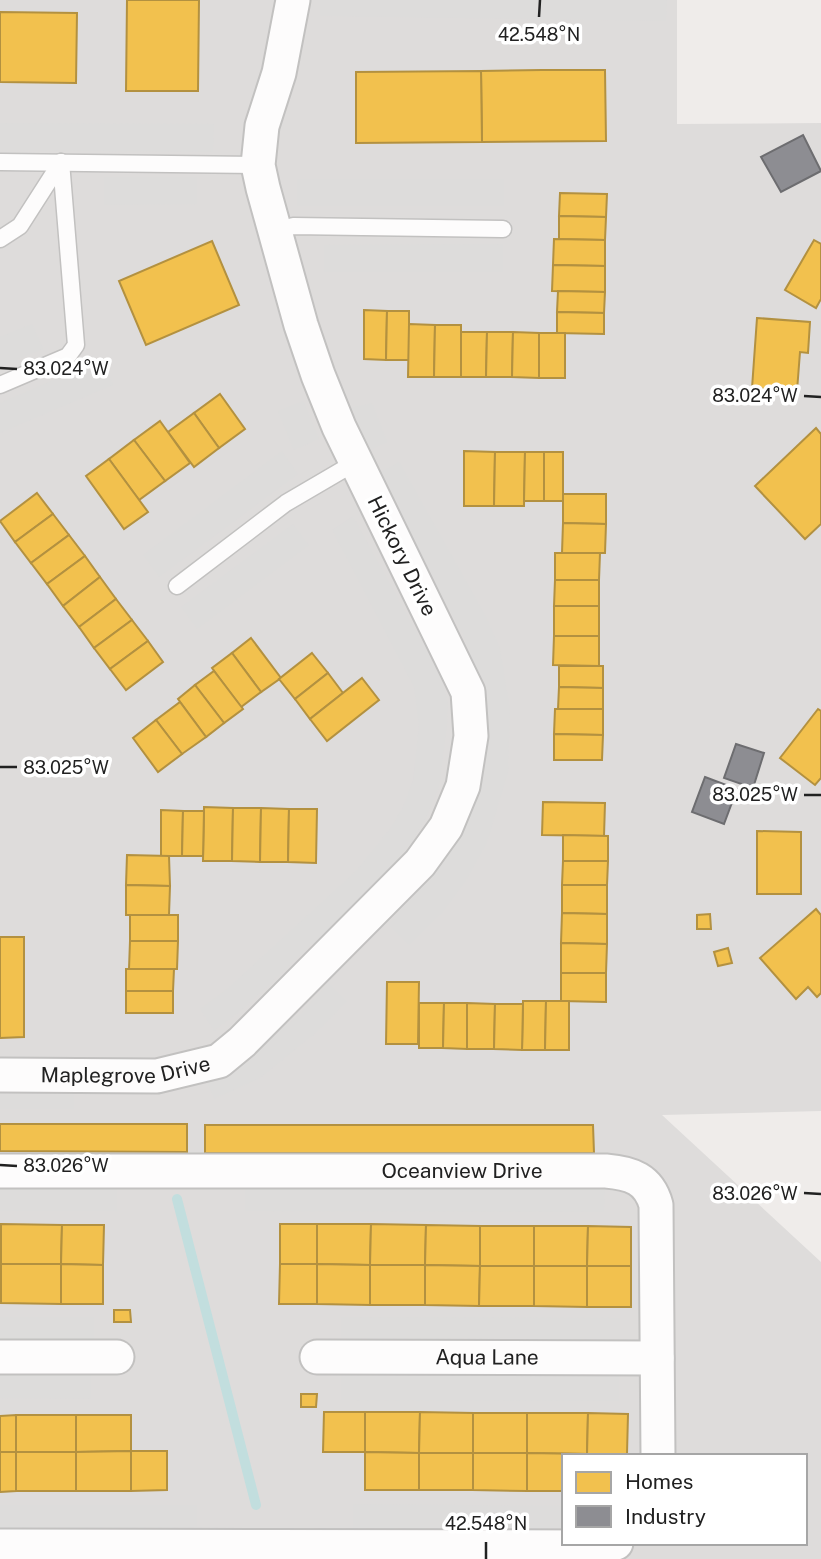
<svg xmlns="http://www.w3.org/2000/svg" width="821" height="1559" font-family="'Public Sans',sans-serif">
  <style>
    .residential { fill: #dedcdb; fill-rule: evenodd }
    .religious { fill: #dddcdb }
    .homes { fill: #f2c14e; stroke: #b39140; stroke-width: 2 }
    .industry { fill: #8d8d92; stroke: #6d6d70; stroke-width: 2 }
    .lines { fill: none; stroke-linecap: round; stroke-linejoin: round }
    .stream { stroke: #c2dede; stroke-width: 10 }
    .lane-casing { stroke: #c2c1c0; stroke-width: 19 }
    .street-casing { stroke: #c2c1c0; stroke-width: 37 }
    .lane { stroke: #fdfcfc; stroke-width: 16 }
    .street { stroke: #fdfcfc; stroke-width: 33 }
    .ticks { fill: none; stroke: #212121; stroke-width: 2.5 }
    .labels { text-anchor: middle; stroke-width: 7; stroke-linejoin: round; paint-order: stroke }
    .street-label { font-size: 21px; fill: #212121; stroke: #fff }
    .ticks-label { font-size: 18px; text-anchor: middle; fill: #212121; stroke: #fff; stroke-width: 7; stroke-linejoin: round; paint-order: stroke }
  </style>
  <rect width="100%" height="100%" fill="#efecea"/>
  <path class="residential" d="M0,0H677V124L821,123V1111L662,1115L821,1262V1559H0ZM564,1456H805V1543H564Z"/>
  <g class="religious">
    <polygon points="320,0 667,0 666,21 320,16"/>
    <polygon points="0,123 214,124 213,152 0,150"/>
    <polygon points="104,177 197,177 197,204 104,205"/>
    <rect x="297" y="179" width="207" height="27"/>
    <polygon points="503,244 503,272 324,272 324,245"/>
    <polygon points="32,324 43,349 0,367 0,337"/>
    <polygon points="102,359 113,385 0,433 0,403"/>
    <polygon points="303,401 319,439 294,450 278,411"/>
    <polygon points="372,403 387,442 364,453 344,409"/>
    <polygon points="282,451 298,474 159,577 143,555"/>
    <polygon points="399,462 487,619 500,649 510,711 508,771 487,842 466,880 440,915 410,945 389,925 440,865 463,829 480,686 463,633 375,475"/>
    <polygon points="353,516 442,679 448,704 447,725 439,787 426,818 411,843 375,885 244,1008 214,1031 200,1009 228,988 357,870 390,829 403,807 413,780 419,726 414,687 332,530"/>
    <polygon points="293,524 309,545 197,629 181,607"/>
    <polygon points="329,983 347,1001 317,1032 260,1078 214,1099 205,1078 247,1056 299,1015"/>
    <polygon points="74,1084 74,1109 0,1109 0,1085"/>
    <rect x="0" y="1182" width="117" height="29"/>
    <polygon points="245,1184 605,1185 604,1212 245,1211"/>
    <polygon points="0,1317 94,1317 94,1344 0,1343"/>
    <polygon points="341,1317 620,1318 620,1344 341,1343"/>
    <polygon points="0,1373 91,1374 91,1399 0,1398"/>
    <polygon points="341,1373 619,1374 619,1401 341,1400"/>
    <polygon points="353,1504 564,1506 564,1532 353,1530"/>
    <rect x="0" y="1505" width="197" height="27"/>
  </g>
  <g class="homes">
    <polygon points="127,0 199,0 198,91 126,91"/>
    <polygon points="0,12 77,13 76,83 0,82"/>
    <polygon points="542,70 605,70 606,141 482,142 481,71"/>
    <polygon points="481,71 482,142 356,143 356,72"/>
    <polygon points="560,193 607,194 606,217 559,216"/>
    <polygon points="559,216 606,217 605,240 559,239"/>
    <polygon points="554,239 605,240 605,266 553,265"/>
    <polygon points="814,240 821,244 821,299 816,308 785,290"/>
    <polygon points="212,241 239,305 146,345 119,281"/>
    <polygon points="553,265 605,266 605,292 552,291"/>
    <polygon points="558,291 605,292 604,313 557,312"/>
    <polygon points="364,310 387,311 386,360 364,359"/>
    <polygon points="387,311 409,311 409,360 386,360"/>
    <polygon points="557,312 604,313 604,334 557,333"/>
    <polygon points="757,318 810,322 808,353 800,352 797,391 752,388"/>
    <polygon points="409,324 435,325 434,377 408,377"/>
    <polygon points="435,325 461,325 461,377 434,377"/>
    <polygon points="461,332 487,332 486,377 461,377"/>
    <polygon points="487,332 513,332 512,377 486,377"/>
    <polygon points="513,332 539,333 539,378 512,377"/>
    <rect x="539" y="333" width="26" height="45"/>
    <polygon points="220,394 245,429 219,448 194,413"/>
    <polygon points="194,413 219,448 194,467 168,432"/>
    <polygon points="160,421 190,463 165,481 134,440"/>
    <polygon points="816,428 821,434 821,524 805,539 755,486"/>
    <polygon points="134,440 165,481 139,500 109,459"/>
    <polygon points="464,451 495,452 494,506 464,506"/>
    <polygon points="495,452 525,452 524,506 494,506"/>
    <polygon points="525,452 544,452 544,501 524,501"/>
    <rect x="544" y="452" width="19" height="49"/>
    <polygon points="109,459 148,512 124,529 86,476"/>
    <polygon points="37,493 53,514 15,542 0,521"/>
    <polygon points="563,494 606,494 606,524 563,523"/>
    <polygon points="53,514 69,535 31,563 15,542"/>
    <polygon points="563,523 606,524 605,553 562,553"/>
    <polygon points="69,535 85,556 47,584 31,563"/>
    <polygon points="555,553 600,553 599,580 555,580"/>
    <polygon points="85,556 100,577 63,606 47,584"/>
    <polygon points="100,577 116,599 79,627 63,606"/>
    <polygon points="555,580 599,580 599,606 554,606"/>
    <polygon points="116,599 132,620 94,648 79,627"/>
    <rect x="554" y="606" width="45" height="30"/>
    <polygon points="132,620 148,641 110,669 94,648"/>
    <polygon points="554,636 599,636 599,666 553,665"/>
    <polygon points="251,638 281,678 261,692 232,653"/>
    <polygon points="148,641 163,662 126,690 110,669"/>
    <polygon points="232,653 261,692 241,707 212,668"/>
    <polygon points="312,653 328,673 295,699 279,679"/>
    <polygon points="559,666 603,666 603,688 559,687"/>
    <polygon points="214,671 243,709 224,723 195,685"/>
    <polygon points="328,673 343,693 310,719 295,699"/>
    <polygon points="362,678 379,700 327,741 310,719"/>
    <polygon points="195,685 224,723 206,737 178,699"/>
    <polygon points="559,687 603,688 603,709 558,709"/>
    <polygon points="180,702 206,737 182,754 156,720"/>
    <polygon points="555,709 603,709 603,735 554,734"/>
    <polygon points="818,709 821,711 821,778 815,785 780,758"/>
    <polygon points="156,720 182,754 158,772 133,738"/>
    <polygon points="554,734 603,735 602,760 554,760"/>
    <polygon points="543,802 605,803 604,836 542,835"/>
    <polygon points="204,807 233,808 232,861 203,861"/>
    <polygon points="233,808 261,808 260,862 232,861"/>
    <polygon points="261,808 289,809 288,862 260,862"/>
    <polygon points="289,809 317,809 316,863 288,862"/>
    <polygon points="161,810 183,811 182,856 161,856"/>
    <polygon points="183,811 204,811 203,856 182,856"/>
    <polygon points="757,831 801,832 801,894 757,894"/>
    <polygon points="563,835 608,836 608,861 563,861"/>
    <polygon points="127,855 169,856 170,886 126,885"/>
    <polygon points="563,861 608,861 607,885 562,885"/>
    <polygon points="126,885 170,886 169,915 126,915"/>
    <polygon points="562,885 607,885 607,914 562,913"/>
    <polygon points="816,909 821,915 821,993 817,997 808,987 796,999 760,958"/>
    <polygon points="562,913 607,914 607,944 561,943"/>
    <polygon points="710,914 711,929 697,929 697,915"/>
    <rect x="130" y="915" width="48" height="26"/>
    <polygon points="0,937 24,937 24,1037 0,1038"/>
    <polygon points="130,941 178,941 177,969 129,969"/>
    <polygon points="561,943 607,944 606,973 561,973"/>
    <polygon points="728,948 732,963 718,966 714,952"/>
    <polygon points="126,969 174,969 173,991 126,991"/>
    <polygon points="561,973 606,973 606,1002 561,1001"/>
    <polygon points="387,982 419,982 418,1044 386,1044"/>
    <rect x="126" y="991" width="47" height="22"/>
    <polygon points="523,1001 546,1001 545,1050 522,1050"/>
    <polygon points="546,1001 569,1001 569,1050 545,1050"/>
    <polygon points="419,1003 444,1003 443,1048 419,1048"/>
    <polygon points="444,1003 467,1003 467,1049 443,1048"/>
    <polygon points="467,1003 495,1004 494,1049 467,1049"/>
    <polygon points="495,1004 523,1004 522,1050 494,1049"/>
    <polygon points="0,1124 187,1124 187,1152 0,1151"/>
    <polygon points="205,1125 593,1125 594,1153 205,1153"/>
    <polygon points="1,1224 62,1225 61,1264 1,1264"/>
    <rect x="280" y="1224" width="37" height="40"/>
    <polygon points="317,1224 371,1224 370,1265 317,1264"/>
    <polygon points="371,1224 426,1225 425,1265 370,1265"/>
    <polygon points="62,1225 104,1225 103,1265 61,1264"/>
    <polygon points="426,1225 480,1226 480,1266 425,1265"/>
    <rect x="480" y="1226" width="54" height="40"/>
    <polygon points="534,1226 588,1226 587,1266 534,1266"/>
    <polygon points="588,1226 631,1227 631,1266 587,1266"/>
    <polygon points="1,1264 61,1264 61,1304 1,1303"/>
    <polygon points="61,1264 103,1265 103,1304 61,1304"/>
    <polygon points="280,1264 317,1264 317,1304 279,1304"/>
    <polygon points="317,1264 370,1265 370,1305 317,1304"/>
    <rect x="370" y="1265" width="55" height="40"/>
    <polygon points="425,1265 480,1266 479,1306 425,1305"/>
    <polygon points="480,1266 534,1266 534,1306 479,1306"/>
    <polygon points="534,1266 587,1266 587,1307 534,1306"/>
    <rect x="587" y="1266" width="44" height="41"/>
    <polygon points="114,1310 130,1310 131,1322 114,1322"/>
    <polygon points="301,1394 317,1394 316,1407 301,1407"/>
    <polygon points="324,1412 365,1412 365,1452 323,1452"/>
    <polygon points="365,1412 420,1412 419,1453 365,1452"/>
    <polygon points="420,1412 473,1413 473,1453 419,1453"/>
    <rect x="473" y="1413" width="54" height="40"/>
    <polygon points="527,1413 588,1413 587,1454 527,1453"/>
    <polygon points="588,1413 628,1414 627,1454 587,1454"/>
    <polygon points="16,1415 16,1452 0,1452 0,1416"/>
    <rect x="16" y="1415" width="60" height="37"/>
    <polygon points="76,1415 131,1415 131,1451 76,1452"/>
    <polygon points="131,1451 167,1451 167,1490 131,1491"/>
    <polygon points="131,1451 131,1491 76,1491 76,1452"/>
    <polygon points="0,1452 16,1452 16,1491 0,1492"/>
    <rect x="16" y="1452" width="60" height="39"/>
    <polygon points="365,1452 419,1453 419,1490 365,1490"/>
    <rect x="419" y="1453" width="54" height="37"/>
    <polygon points="473,1453 527,1453 527,1491 473,1490"/>
    <polygon points="527,1453 587,1454 587,1456 564,1456 564,1491 527,1491"/>
  </g>
  <g class="industry">
    <polygon points="803,135 821,171 781,192 761,157"/>
    <polygon points="736,744 764,753 753,788 724,778"/>
    <polygon points="705,777 737,789 724,824 692,812"/>
  </g>
  <g class="lines">
    <polyline class="stream" points="177,1199 256,1505"/>
    <defs>
      <g id="lane">
        <polyline points="0,162 258,165"/>
        <polyline points="276,232 293,226 503,229"/>
        <polyline points="0,239 20,226 61,162"/>
        <polyline points="0,385 68,356 76,345 61,162"/>
        <polyline points="177,586 286,503 356,462"/>
      </g>
      <g id="street">
        <path id="s1" d="M0,1075L157,1076L219,1061L242,1042L420,863L446,827L463,786L471,736L468,692L339,427L318,375L301,325L263,188L258,165L262,126L279,73L293,0"/>
        <path id="s2" d="M0,1171H606C631,1173 649,1179 656,1205L658,1456"/>
        <polyline points="0,1357 117,1357"/>
        <path id="s3" d="M317,1357L657,1358"/>
        <polyline points="0,1546 603,1547 616,1543"/>
      </g>
    </defs>
    <use href="#lane" class="lane-casing"/>
    <use href="#street" class="street-casing"/>
    <use href="#lane" class="lane"/>
    <use href="#street" class="street"/>
  </g>
  <path class="ticks" d="M539,17L540,0M0,368L17,369M804,396L821,397M0,767H17M804,795H821M0,1165L17,1166M804,1193L821,1194M486,1559V1542"/>
  <g class="labels">
    <g class="street-label">
      <text transform="translate(402 556) rotate(64)" y="7">Hickory Drive</text>
      <text dy="7" stroke="none"><textPath href="#s1" startOffset="126">Maplegrove Drive</textPath></text>
      <text dy="7" stroke="none"><textPath href="#s2" startOffset="462">Oceanview Drive</textPath></text>
      <text dy="7" stroke="none"><textPath href="#s3" startOffset="170">Aqua Lane</textPath></text>
    </g>
  </g>
  <g class="ticks-label">
    <text x="539" y="41">42.548°N</text>
    <text x="66" y="375">83.024°W</text>
    <text x="755" y="402">83.024°W</text>
    <text x="66" y="774">83.025°W</text>
    <text x="755" y="801">83.025°W</text>
    <text x="66" y="1172">83.026°W</text>
    <text x="755" y="1200">83.026°W</text>
    <text x="486" y="1530">42.548°N</text>
  </g>
  <rect x="562" y="1454" width="245" height="91" fill="#ffffff" stroke="#a6a6a6" stroke-width="2"/>
  <rect x="576" y="1472" width="35" height="21" fill="#f2c14e" stroke="#a6a6a6" stroke-width="2"/>
  <text x="625" y="1489" font-size="21" fill="#212121">Homes</text>
  <rect x="576" y="1506" width="35" height="21" fill="#8d8d92" stroke="#a6a6a6" stroke-width="2"/>
  <text x="625" y="1524" font-size="21" fill="#212121">Industry</text>
</svg>
